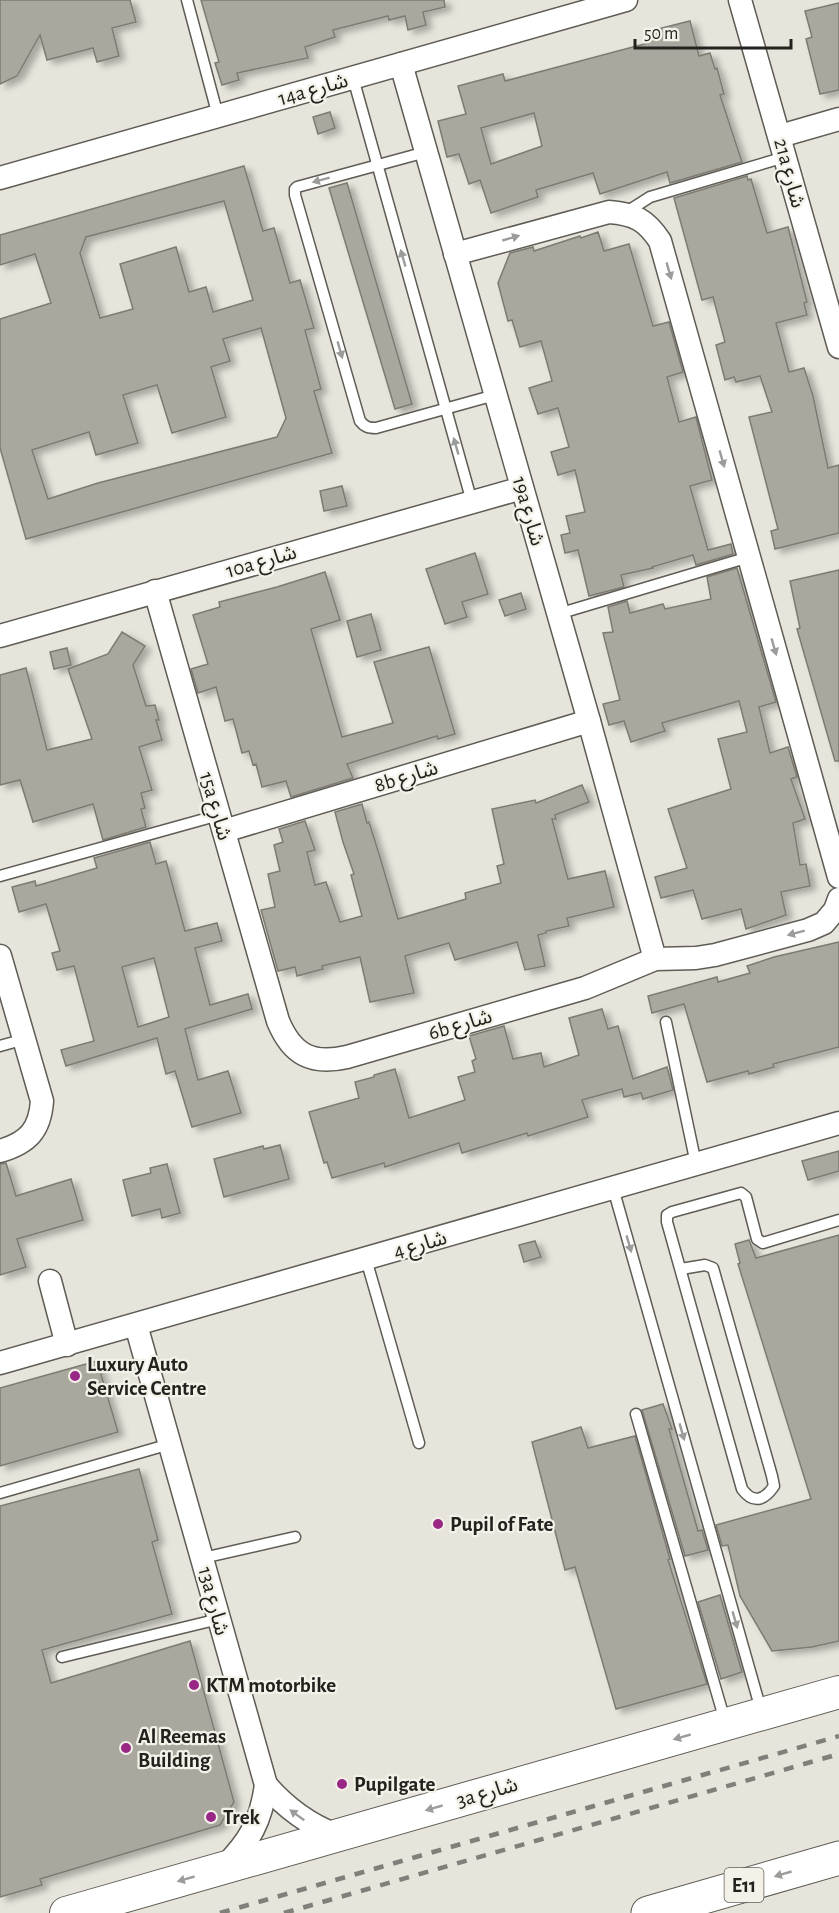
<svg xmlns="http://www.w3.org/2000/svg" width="839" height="1913" font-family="'Alegreya Sans','Noto Sans Arabic',sans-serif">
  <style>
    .building { fill: #aaa89e; stroke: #7d7b72; stroke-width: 1.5; fill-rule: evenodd; filter: url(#shadow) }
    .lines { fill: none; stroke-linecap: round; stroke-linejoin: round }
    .lane-casing { stroke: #5e5c54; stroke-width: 13 }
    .street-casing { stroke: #5e5c54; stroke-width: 25 }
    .secondary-casing { stroke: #5e5c54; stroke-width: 34 }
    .highway-casing { stroke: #5e5c54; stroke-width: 35 }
    .lane { stroke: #fff; stroke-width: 10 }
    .street { stroke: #fff; stroke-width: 22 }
    .secondary { stroke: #fff; stroke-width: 32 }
    .highway { stroke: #fff; stroke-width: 33 }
    .rail { stroke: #817f79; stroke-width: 4.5; stroke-dasharray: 10 10; stroke-linecap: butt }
    .oneway { fill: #9c9c9a }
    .poi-dot { fill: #982786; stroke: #f4f2e8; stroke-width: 2 }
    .labels { text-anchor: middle; stroke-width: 4.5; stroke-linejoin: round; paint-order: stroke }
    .shield { fill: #f4f2e8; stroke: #62605b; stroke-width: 1.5 }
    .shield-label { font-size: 20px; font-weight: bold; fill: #23221f }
    .street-label { font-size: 21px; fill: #23221f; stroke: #f4f2e8 }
    .poi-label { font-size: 21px; font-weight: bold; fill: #23221f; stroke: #f4f2e8; text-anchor: start }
  </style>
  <defs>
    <filter id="shadow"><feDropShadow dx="6" dy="4" stdDeviation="3" flood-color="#0004"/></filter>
  </defs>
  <rect width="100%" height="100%" fill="#e7e5db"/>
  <g class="building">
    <polygon points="0,0 130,0 136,22 112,28 119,56 97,62 93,48 47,60 40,35 17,76 0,84"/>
    <polygon points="201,0 444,0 445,7 423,12 426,25 408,30 405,16 389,20 388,16 333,30 335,37 305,47 308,58 237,73 239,80 222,85 215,63 219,62"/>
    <polygon points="839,3 839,90 820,94 806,39 812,37 805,11"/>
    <path d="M690,21L699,56L710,53L715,69L717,68L724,94L720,95L742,162L670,183L667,172L600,194L593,173L536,190L538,197L491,213L480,180L469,184L459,154L447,157L438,121L466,114L458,86L503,74L505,81L648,43L646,32ZM534,113L542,146L491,164L481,128Z"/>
    <polygon points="330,112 335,128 318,134 313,117"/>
    <path d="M244,166L263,231L274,228L290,283L300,280L314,328L305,330L321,389L314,391L332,453L26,539L0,448V319L51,303L35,254L0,265V235ZM224,201L253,300L213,312L206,287L189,292L176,247L120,264L133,309L100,318L80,253L86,237ZM261,328L286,418L277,437L98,483L48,499L32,450L89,432L96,455L138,443L123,395L157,385L172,433L226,417L211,367L230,361L223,339Z"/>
    <polygon points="747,176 748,180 751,179 767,233 788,227 807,302 804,303 807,315 776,323 789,372 804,368 813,396 828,468 839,465 839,533 775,549 771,531 778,529 749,417 772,412 760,376 736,382 734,377 725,380 716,345 725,342 713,297 702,300 674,198"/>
    <polygon points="347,183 412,404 395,409 329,188"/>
    <polygon points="598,232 604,251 629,244 653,326 669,322 683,372 667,377 679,422 696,417 712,480 690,486 708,550 731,544 733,554 696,565 693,555 652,567 653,568 621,575 624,587 589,596 578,550 565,553 561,535 570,533 566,516 585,512 575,470 558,475 551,452 569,447 558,408 538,414 529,388 552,381 541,341 520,347 512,320 508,321 498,283 510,253 533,247 534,251 580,236 581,238"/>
    <polygon points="342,486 347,506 324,511 320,491"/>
    <polygon points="475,553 488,594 462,602 467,617 445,624 426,569"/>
    <polygon points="737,568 776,702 759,707 770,753 788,747 797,777 791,779 805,819 793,823 800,865 806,864 810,886 781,892 786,915 746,929 741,909 702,919 693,890 661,898 655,877 687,868 668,809 731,789 718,739 747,732 739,701 662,723 665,731 631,742 624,721 609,725 603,704 620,700 603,633 613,632 608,607 627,601 630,613 663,604 665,609 711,599 707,577"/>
    <polygon points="839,570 839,761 835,761 797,629 800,628 790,581"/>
    <polygon points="325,572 340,620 311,629 342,737 393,723 374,662 429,647 455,734 438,739 437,736 347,764 353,778 291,797 286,781 262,787 256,764 253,765 249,751 242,753 233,719 225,721 216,687 198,693 191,669 208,664 193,615 220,607 219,602 277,587"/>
    <polygon points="521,593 526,609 505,616 499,600"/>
    <polygon points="371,614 381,650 357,657 347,621"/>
    <polygon points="122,632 145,646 133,665 146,706 155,705 159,720 156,720 162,740 139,747 152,790 141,793 145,808 141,809 146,827 103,840 93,804 33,822 20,780 0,785 0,675 26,668 47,750 92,739 68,669 108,654"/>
    <polygon points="67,648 71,665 54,669 50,652"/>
    <polygon points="582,785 589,802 555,815 556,819 552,819 568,879 605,871 614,907 567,918 569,926 546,931 546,933 538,935 545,966 525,970 517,942 455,960 449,943 405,956 414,993 370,1002 360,957 322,966 323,969 297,976 295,967 278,971 261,910 275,907 268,874 280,871 274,845 283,842 279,829 305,821 315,850 307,852 315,885 326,882 340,922 362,916 351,875 354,874 343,842 335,812 362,804 367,823 369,822 380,857 398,919 466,899 465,893 501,883 497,866 504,864 492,809 535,800 536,803"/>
    <path d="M150,842L156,864L166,861L185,931L217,923L222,941L195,948L210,1005L248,994L252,1009L185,1029L198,1080L228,1071L241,1113L192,1127L175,1071L166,1074L157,1038L66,1066L61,1050L94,1041L74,966L57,970L52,953L60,951L46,904L19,912L12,887L35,881L36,886L97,868L94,858ZM154,958L169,1017L138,1027L122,967Z"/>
    <polygon points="839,942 839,1047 773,1064 774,1067 749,1074 748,1071 707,1082 684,1004 652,1013 648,996 717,977 718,982 750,973 747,966 774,957"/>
    <polygon points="602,1009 608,1029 618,1026 633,1079 667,1067 673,1090 643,1099 641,1093 624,1097 622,1089 582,1100 588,1117 528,1136 527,1133 462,1153 459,1143 385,1167 384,1163 332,1178 327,1162 324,1163 309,1112 359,1098 355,1082 374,1077 374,1075 395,1069 409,1118 465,1100 458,1077 475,1072 472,1061 476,1059 469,1036 504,1026 513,1059 541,1053 544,1067 579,1055 569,1018"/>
    <polygon points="280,1145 289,1179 224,1197 214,1159 263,1146 264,1149"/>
    <polygon points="839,1151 839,1171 808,1180 802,1161"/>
    <polygon points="6,1163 16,1196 71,1179 83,1220 17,1239 26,1267 0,1275 0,1164"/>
    <polygon points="167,1164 180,1213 162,1218 160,1209 132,1216 123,1180 151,1173 150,1168"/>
    <polygon points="839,1235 839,1641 812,1647 772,1651 740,1596 728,1545 722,1546 716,1525 811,1499 738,1264 740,1263 735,1244 749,1240 756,1258"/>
    <polygon points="535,1241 541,1257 524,1262 519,1245"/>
    <polygon points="97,1361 118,1432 0,1466 0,1388"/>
    <polygon points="663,1404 672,1429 669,1429 698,1531 702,1530 708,1550 685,1556 642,1410"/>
    <polygon points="581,1427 588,1448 635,1436 670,1559 668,1560 707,1684 616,1709 575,1567 565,1570 532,1442"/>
    <polygon points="139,1469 158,1540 152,1542 172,1614 42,1650 51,1683 190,1641 234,1802 220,1825 40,1879 42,1885 0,1897 0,1506"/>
    <polygon points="720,1595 742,1672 721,1679 698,1602"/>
  </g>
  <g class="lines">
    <defs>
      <g id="lane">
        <polyline points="187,0 218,116"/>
        <polyline points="353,78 472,502"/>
        <path d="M426,152L297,187L295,189V195L360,421C365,427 368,428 376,428L495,395"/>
        <polyline points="625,213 650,197 785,157"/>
        <polyline points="558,614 749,557"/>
        <polyline points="0,876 219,815"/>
        <polyline points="666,1022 696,1164"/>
        <polyline points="0,1046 25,1039"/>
        <polyline points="613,1188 761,1710"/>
        <polyline points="366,1259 419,1443"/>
        <path d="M681,1269L705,1265L713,1268L772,1476L774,1486C764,1501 753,1504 742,1489L667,1222V1215L672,1212L741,1193L746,1197L757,1239L763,1243L839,1220"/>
        <polyline points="636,1414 725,1721"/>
        <polyline points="0,1493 170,1444"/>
        <polyline points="203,1558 295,1537"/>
        <polyline points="62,1657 219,1619"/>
      </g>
      <g id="street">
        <polyline points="740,0 839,347"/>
        <polyline points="401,64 589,721 655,959"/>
        <polyline points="780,136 839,119"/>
        <polyline points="0,178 626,0"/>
        <path d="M455,254L609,212C635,214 646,220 660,241L839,877"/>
        <path d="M155,591L278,1021C292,1055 312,1065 347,1057L585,988L655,959L696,958L715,955L808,930L824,923L835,910L839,899"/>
        <polyline points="0,636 522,488"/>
        <polyline points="224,831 589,721"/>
        <path d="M0,956L42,1101C40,1130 28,1143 0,1151"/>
        <polyline points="50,1281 67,1345"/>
        <path d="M136,1325L266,1785C261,1821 250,1841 224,1867"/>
        <polyline points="0,1363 839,1123"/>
        <path d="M266,1785C286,1808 307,1824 336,1835"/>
      </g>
      <polyline id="secondary" points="66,1913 839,1692"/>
      <polyline id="highway" points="648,1913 839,1858"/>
    </defs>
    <use href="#lane" class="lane-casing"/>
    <use href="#street" class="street-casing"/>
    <use href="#secondary" class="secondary-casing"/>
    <use href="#highway" class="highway-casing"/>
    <use href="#lane" class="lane"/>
    <use href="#street" class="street"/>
    <use href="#secondary" class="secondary"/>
    <use href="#highway" class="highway"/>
    <g class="rail">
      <polyline points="220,1913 839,1736"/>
      <polyline points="284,1913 839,1754"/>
    </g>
  </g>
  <defs><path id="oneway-solid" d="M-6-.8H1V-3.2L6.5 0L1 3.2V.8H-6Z" transform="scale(1.5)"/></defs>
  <g class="oneway">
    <use href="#oneway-solid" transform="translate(321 180) rotate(165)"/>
    <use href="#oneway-solid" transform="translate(511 238) rotate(-16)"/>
    <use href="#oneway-solid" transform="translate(403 258) rotate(-106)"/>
    <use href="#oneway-solid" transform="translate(669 271) rotate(74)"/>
    <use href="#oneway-solid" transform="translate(340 350) rotate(74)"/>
    <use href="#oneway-solid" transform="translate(456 446) rotate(-106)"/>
    <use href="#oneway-solid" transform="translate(722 459) rotate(74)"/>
    <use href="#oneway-solid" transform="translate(774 647) rotate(74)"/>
    <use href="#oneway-solid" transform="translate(796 933) rotate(165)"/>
    <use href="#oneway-solid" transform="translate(629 1244) rotate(74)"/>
    <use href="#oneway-solid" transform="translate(682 1432) rotate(74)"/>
    <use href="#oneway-solid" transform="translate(735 1620) rotate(74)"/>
    <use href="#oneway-solid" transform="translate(682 1737) rotate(164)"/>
    <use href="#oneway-solid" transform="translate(434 1808) rotate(164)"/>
    <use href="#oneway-solid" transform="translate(297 1815) rotate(-144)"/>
    <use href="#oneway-solid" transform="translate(783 1874) rotate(164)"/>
    <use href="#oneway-solid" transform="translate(186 1879) rotate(164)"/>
  </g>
  <g class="poi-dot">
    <circle cx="75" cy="1376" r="6"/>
    <circle cx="438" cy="1524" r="6"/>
    <circle cx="194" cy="1685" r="6"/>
    <circle cx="126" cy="1748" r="6"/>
    <circle cx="342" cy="1784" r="6"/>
    <circle cx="211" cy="1817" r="6"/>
  </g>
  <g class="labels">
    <rect class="shield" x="724.5" y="1868" width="39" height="34" rx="4.5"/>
    <g class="shield-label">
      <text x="744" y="1892">E11</text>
    </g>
    <g class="street-label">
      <text transform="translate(313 89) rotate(-16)" y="7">14a شارع</text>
      <text transform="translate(790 173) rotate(75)" y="7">21a شارع</text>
      <text transform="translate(529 511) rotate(74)" y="7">19a شارع</text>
      <text transform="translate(261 561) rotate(-16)" y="7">10a شارع</text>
      <text transform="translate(406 776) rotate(-17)" y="7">8b شارع</text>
      <text transform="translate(216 806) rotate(74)" y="7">15a شارع</text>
      <text transform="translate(460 1024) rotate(-16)" y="7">6b شارع</text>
      <text transform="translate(420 1244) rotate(-16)" y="7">شارع 4</text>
      <text transform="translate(214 1601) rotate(75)" y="7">13a شارع</text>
      <text transform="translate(487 1792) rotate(-16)" y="7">3a شارع</text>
    </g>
    <g class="poi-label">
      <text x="87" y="1371">Luxury Auto<tspan x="87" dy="24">Service Centre</tspan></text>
      <text x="450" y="1531">Pupil of Fate</text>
      <text x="206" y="1692">KTM motorbike</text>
      <text x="138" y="1743">Al Reemas<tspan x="138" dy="24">Building</tspan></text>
      <text x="354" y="1791">Pupilgate</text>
      <text x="223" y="1824">Trek</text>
    </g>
  </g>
  <path d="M635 39v9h156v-9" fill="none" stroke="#23221f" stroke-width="3"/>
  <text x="644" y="39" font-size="18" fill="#23221f" stroke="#f4f2e8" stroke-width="4.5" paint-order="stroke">50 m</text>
</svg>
